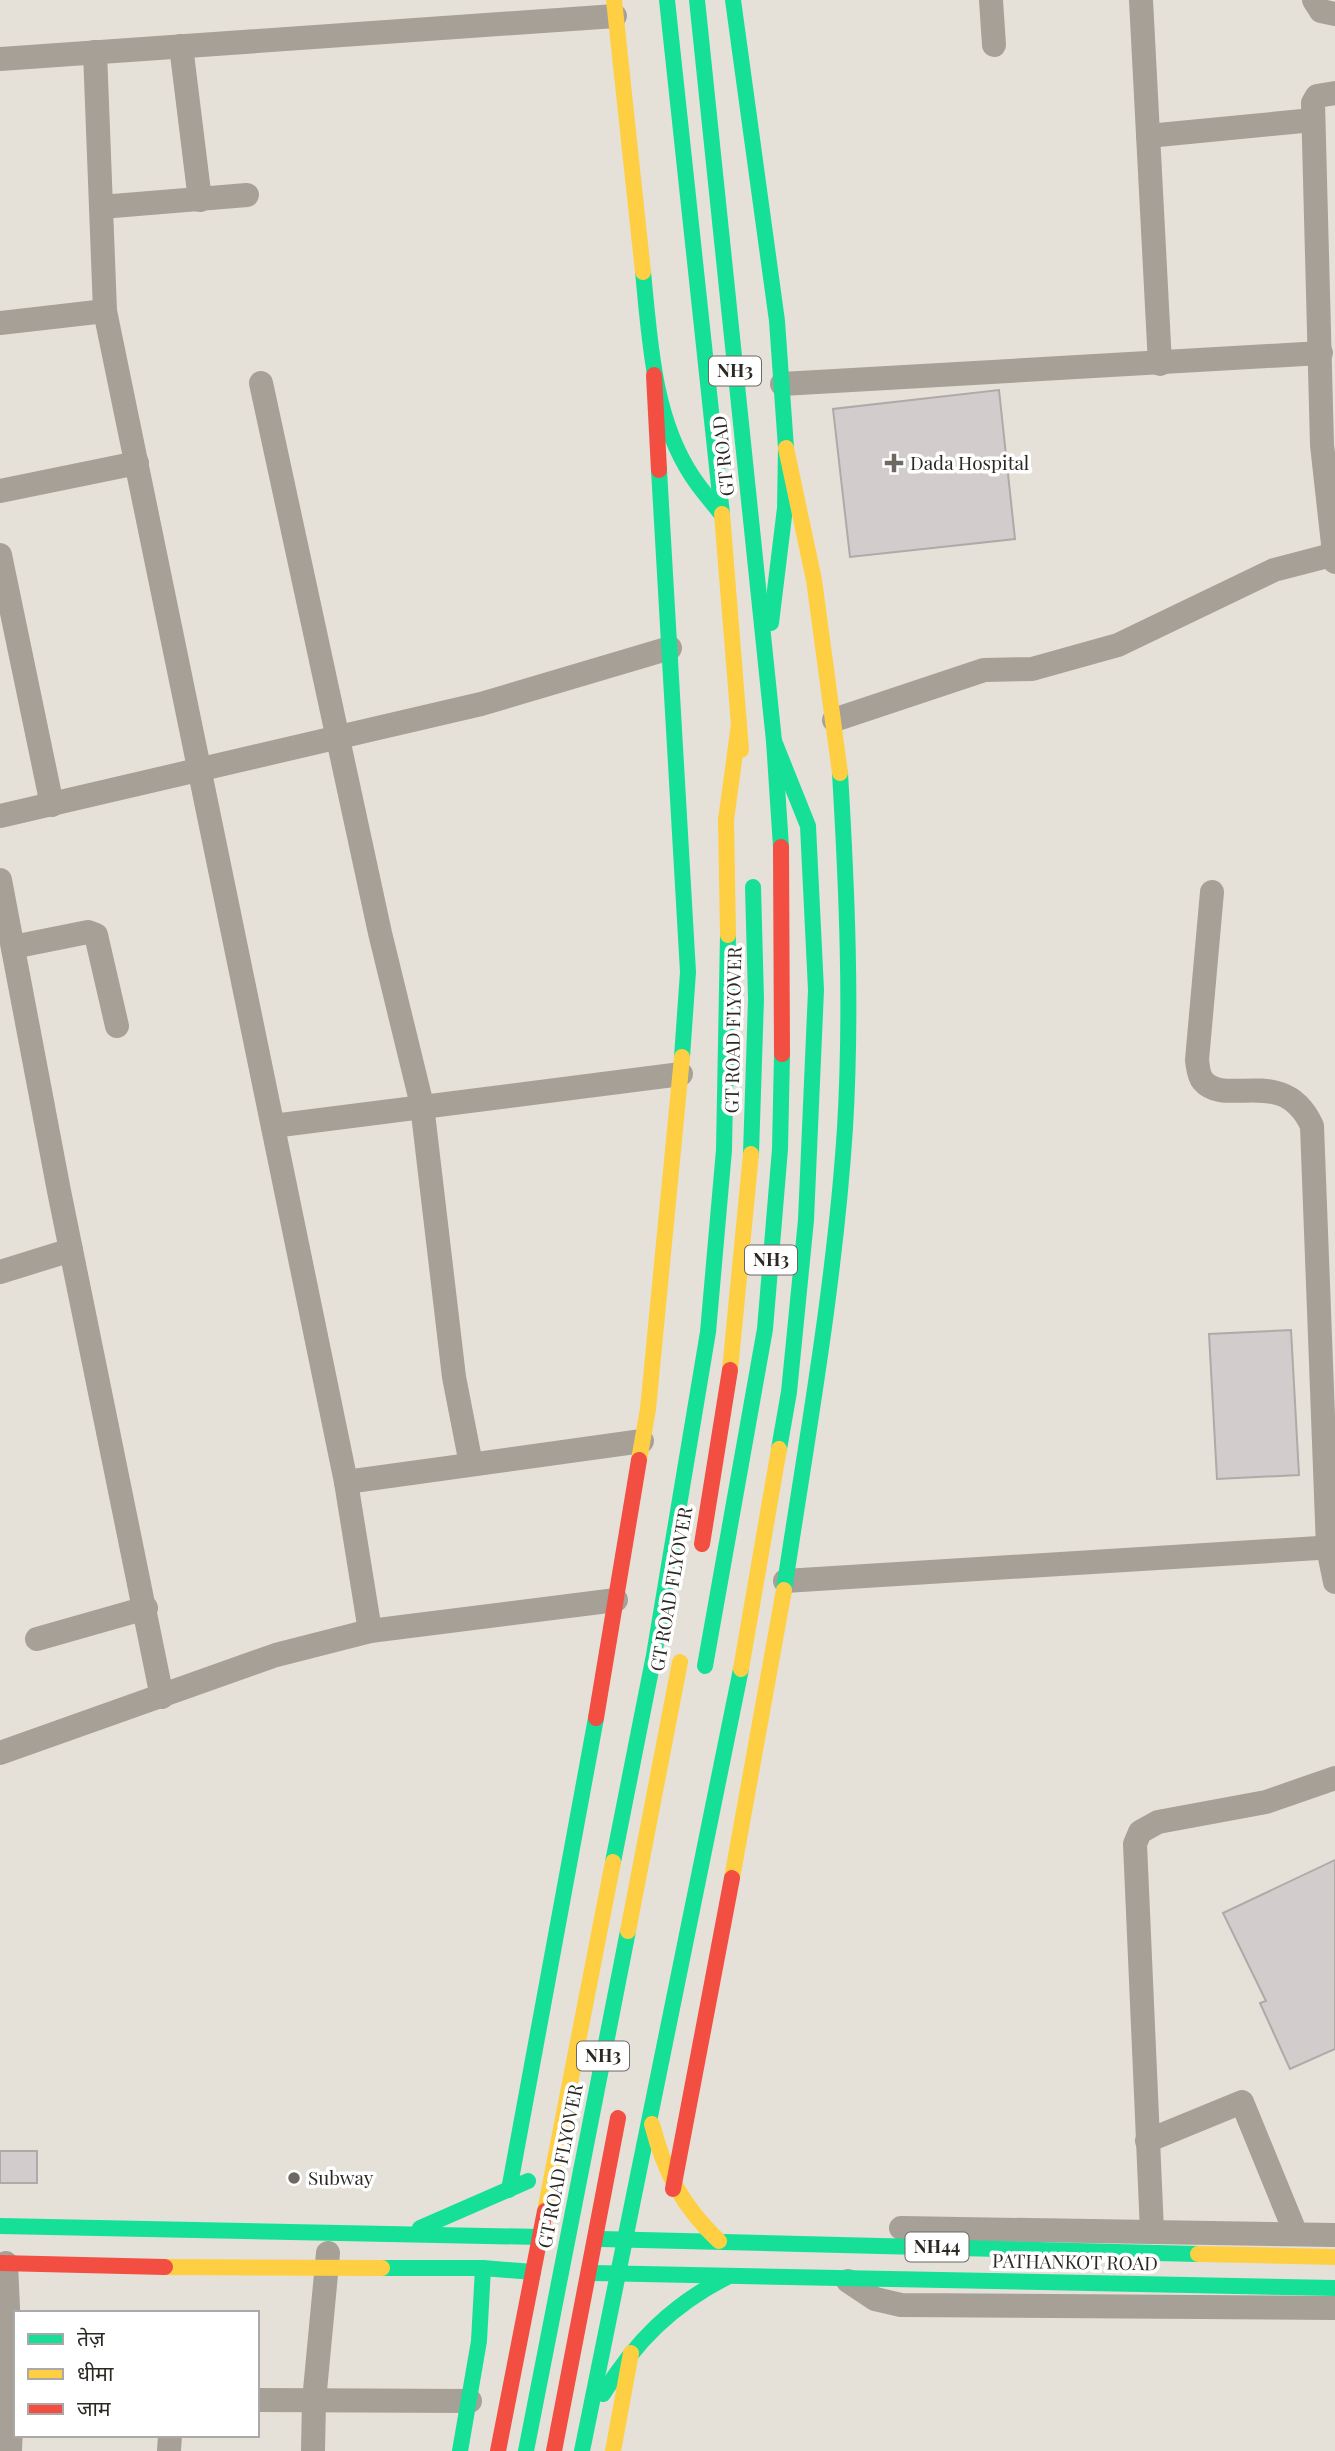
<svg xmlns="http://www.w3.org/2000/svg" width="1335" height="2451" font-family="'Playfair Display','Noto Sans Devanagari',serif">
  <style>
    .building { fill: #d3cccd; stroke: #adaaa8; stroke-width: 2 }
    .lines { fill: none; stroke-linecap: round; stroke-linejoin: round }
    .street { stroke: #a6a097; stroke-width: 24 }
    .fast { stroke: #16e098; stroke-width: 16 }
    .slow { stroke: #ffcf43; stroke-width: 16 }
    .jam { stroke: #f24e42; stroke-width: 16 }
    .fast-bridge { stroke: #16e098; stroke-width: 16 }
    .slow-bridge { stroke: #ffcf43; stroke-width: 16 }
    .jam-bridge { stroke: #f24e42; stroke-width: 16 }
    .poi-dot { fill: #6d6962; stroke: #fff; stroke-width: 2.5 }
    .labels { text-anchor: middle; stroke-width: 7; stroke-linejoin: round; paint-order: stroke }
    .shield { fill: #fff; stroke: #6b6965; stroke-width: 2 }
    .shield-label { font-size: 18px; font-weight: bold; fill: #2c2923 }
    .street-label { font-size: 19px; fill: #2c2923; stroke: #fff }
    .poi-label { font-size: 19px; fill: #2c2923; stroke: #fff; text-anchor: start }
  </style>
  <rect width="100%" height="100%" fill="#e5e1d8"/>
  <g class="building">
    <polygon points="999,390 1015,539 850,557 833,409"/>
    <polygon points="1291,1330 1299,1475 1217,1479 1209,1334"/>
    <polygon points="1335,1860 1335,2049 1290,2069 1260,2003 1266,2001 1223,1913"/>
    <rect x="0" y="2151" width="37" height="32"/>
  </g>
  <g class="lines">
    <g class="street">
      <polyline points="991,0 994,45"/>
      <polyline points="1141,0 1160,364"/>
      <polyline points="1314,0 1321,11 1335,14"/>
      <polyline points="181,46 200,200"/>
      <polyline points="95,52 105,311 346,1482 370,1631"/>
      <polyline points="0,59 615,16"/>
      <polyline points="1335,93 1317,96 1313,103 1322,445 1335,562"/>
      <polyline points="1148,136 1313,120"/>
      <polyline points="101,207 247,195"/>
      <polyline points="0,323 105,311"/>
      <polyline points="261,383 380,933 422,1105 454,1377 471,1464"/>
      <polyline points="782,384 1321,353"/>
      <polyline points="0,491 137,463"/>
      <polyline points="0,555 52,805"/>
      <polyline points="834,720 984,670 1032,669 1118,645 1274,570 1335,554"/>
      <polyline points="0,816 481,704 670,648"/>
      <polyline points="0,880 59,1191 162,1697"/>
      <path d="M1212,892L1197,1060C1198,1066 1198,1075 1203,1081C1226,1108 1284,1064 1312,1126L1328,1548L1335,1582"/>
      <polyline points="13,947 88,932 96,935 117,1026"/>
      <polyline points="273,1126 681,1074"/>
      <polyline points="0,1272 71,1250"/>
      <polyline points="346,1482 642,1441"/>
      <polyline points="785,1581 1335,1547"/>
      <polyline points="37,1639 146,1608"/>
      <polyline points="0,1753 276,1655 370,1631 616,1600"/>
      <polyline points="1147,2141 1242,2102 1296,2234"/>
      <polyline points="901,2228 1335,2235"/>
      <polyline points="1152,2231 1135,1844 1140,1832 1158,1822 1266,1802 1335,1778"/>
      <polyline points="6,2263 12,2398 10,2451"/>
      <polyline points="848,2281 875,2299 901,2305 1335,2308"/>
      <polyline points="257,2400 470,2401"/>
      <polyline points="169,2451 170,2435"/>
      <polyline points="313,2451 314,2401 328,2253"/>
    </g>
    <g class="fast">
      <polyline points="667,0 722,514"/>
      <polyline points="697,0 774,741 781,847"/>
      <polyline points="733,0 777,321 786,448 785,508 771,623"/>
      <path d="M643,272C650,341 653,417 692,476C701,490 712,502 722,515"/>
      <polyline points="659,470 688,972 682,1057"/>
      <polyline points="774,741 808,826 816,990 806,1220 789,1392 779,1449"/>
      <polyline points="751,1154 756,999 753,887"/>
      <path d="M784,1590C807,1437 835,1283 845,1128C852,1010 847,891 840,773"/>
      <polyline points="705,1666 765,1329 780,1149 782,1054"/>
      <polyline points="613,1862 654,1655 708,1332 724,1150 728,935"/>
      <polyline points="509,2190 596,1718"/>
      <polyline points="0,2226 540,2237"/>
      <polyline points="420,2228 528,2181"/>
      <polyline points="601,2239 1198,2254"/>
      <polyline points="382,2268 483,2268 533,2272"/>
      <polyline points="594,2273 1335,2288"/>
      <path d="M603,2394C635,2342 672,2305 727,2277"/>
      <polyline points="460,2451 479,2341 483,2268"/>
      <polyline points="582,2451 741,1669"/>
    </g>
    <g class="slow">
      <polyline points="614,0 643,272"/>
      <polyline points="786,448 814,580 840,773"/>
      <polyline points="722,514 741,750"/>
      <polyline points="728,935 726,820 739,724"/>
      <polyline points="730,1370 751,1154"/>
      <polyline points="639,1460 648,1409 682,1057"/>
      <polyline points="741,1669 779,1449"/>
      <polyline points="732,1878 784,1590"/>
      <path d="M652,2124C664,2172 683,2207 719,2241"/>
      <polyline points="545,2211 613,1862"/>
      <polyline points="1198,2254 1335,2257"/>
      <polyline points="165,2267 382,2268"/>
      <polyline points="613,2451 631,2353"/>
    </g>
    <g class="jam">
      <polyline points="654,375 659,470"/>
      <polyline points="781,847 782,1054"/>
      <polyline points="702,1544 730,1370"/>
      <polyline points="596,1718 639,1460"/>
      <polyline points="673,2189 732,1878"/>
      <polyline points="0,2263 165,2267"/>
      <polyline points="498,2451 545,2211"/>
    </g>
    <polyline class="fast-bridge" points="526,2451 628,1931"/>
    <polyline class="slow-bridge" points="628,1931 680,1662"/>
    <polyline class="jam-bridge" points="554,2451 618,2118"/>
  </g>
  <g class="poi-dot">
    <path d="M890.5 452.5h7v7h7v7h-7v7h-7v-7h-7v-7h7z"/>
    <circle cx="294" cy="2178" r="7"/>
  </g>
  <g class="labels">
    <g class="shield">
      <rect x="709" y="356.5" width="52" height="29" rx="5"/>
      <rect x="745" y="1245.5" width="52" height="29" rx="5"/>
      <rect x="577" y="2041.5" width="52" height="29" rx="5"/>
      <rect x="905.5" y="2232.5" width="63" height="29" rx="5"/>
    </g>
    <g class="shield-label">
      <text x="735" y="377">NH3</text>
      <text x="771" y="1266">NH3</text>
      <text x="603" y="2062">NH3</text>
      <text x="937" y="2253">NH44</text>
    </g>
    <g class="street-label">
      <text transform="translate(723 456) rotate(-96)" y="7">GT ROAD</text>
      <text transform="translate(733 1030) rotate(-89)" y="7">GT ROAD FLYOVER</text>
      <text transform="translate(671 1589) rotate(-80)" y="7">GT ROAD FLYOVER</text>
      <text transform="translate(560 2166) rotate(-79)" y="7">GT ROAD FLYOVER</text>
      <text transform="translate(1075 2262) rotate(1)" y="7">PATHANKOT ROAD</text>
    </g>
    <g class="poi-label">
      <text x="910" y="470">Dada Hospital</text>
      <text x="308" y="2185">Subway</text>
    </g>
  </g>
  <rect x="14" y="2311" width="245" height="126" fill="#ffffff" stroke="#aba9a7" stroke-width="2"/>
  <rect x="28" y="2334" width="35" height="10" fill="#16e098" stroke="#aba9a7" stroke-width="2"/>
  <text x="77" y="2346" font-size="21" fill="#2c2923">तेज़</text>
  <rect x="28" y="2369" width="35" height="10" fill="#ffcf43" stroke="#aba9a7" stroke-width="2"/>
  <text x="77" y="2381" font-size="21" fill="#2c2923">धीमा</text>
  <rect x="28" y="2404" width="35" height="10" fill="#f24e42" stroke="#aba9a7" stroke-width="2"/>
  <text x="77" y="2416" font-size="21" fill="#2c2923">जाम</text>
</svg>
